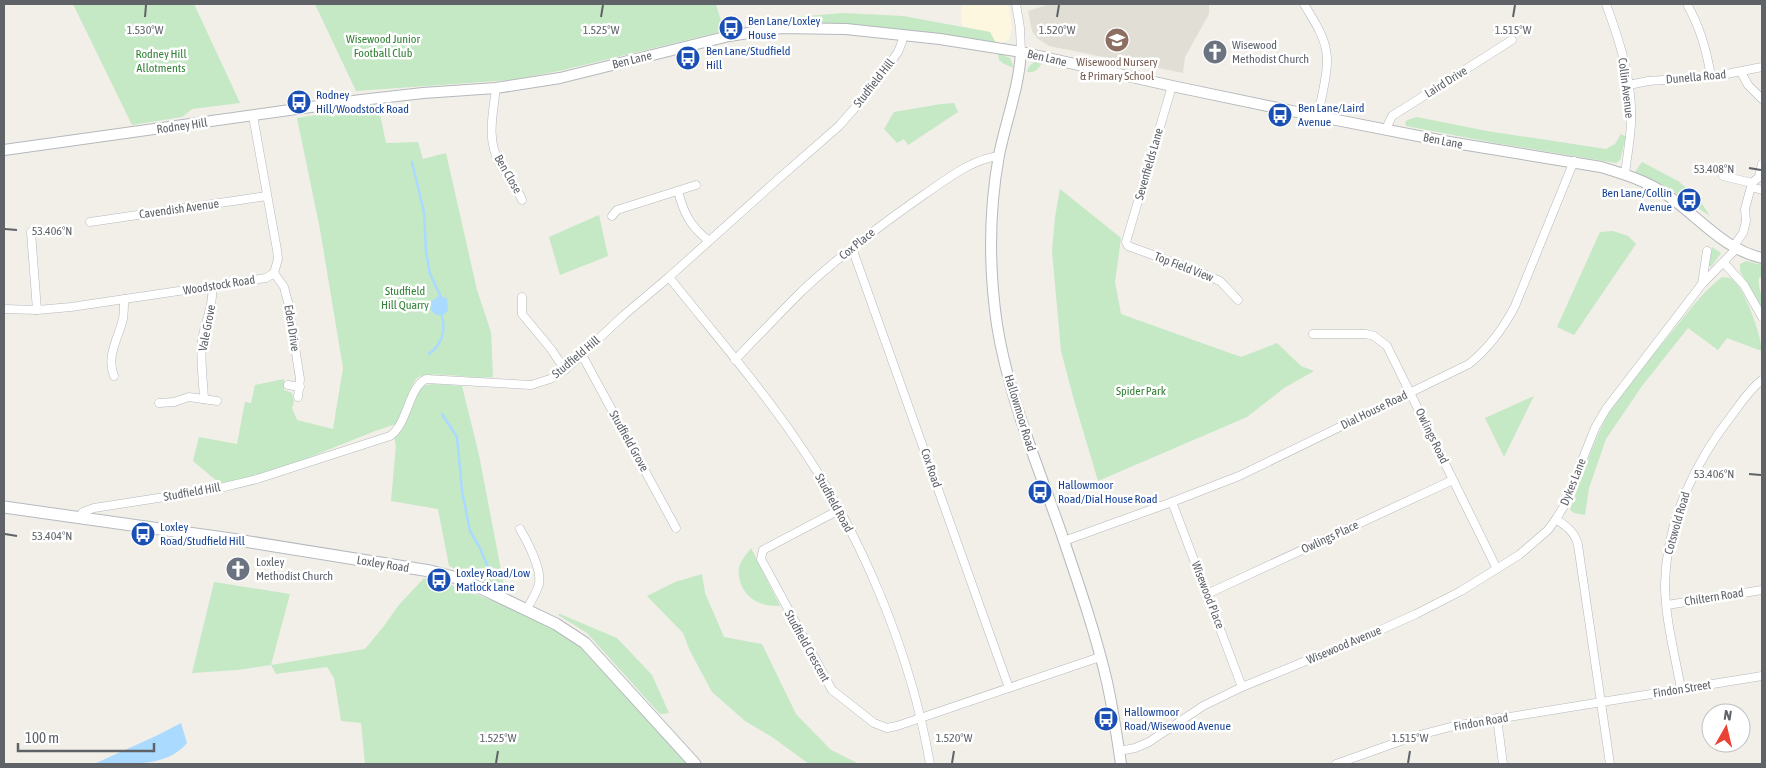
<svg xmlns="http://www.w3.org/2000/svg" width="1766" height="768" font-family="'Asap Condensed',sans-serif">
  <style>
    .commercial { fill: #fef7e0 }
    .education { fill: #e1ded6 }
    .green { fill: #c5e8c5 }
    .water { fill: #aadaff }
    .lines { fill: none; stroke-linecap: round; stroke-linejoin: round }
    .stream { stroke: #aadaff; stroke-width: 2.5 }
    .minor-casing { stroke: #b5b8bc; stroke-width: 9 }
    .tertiary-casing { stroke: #b5b8bc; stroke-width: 12 }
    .secondary-casing { stroke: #b6babf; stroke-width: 13 }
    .minor { stroke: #fff; stroke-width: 8 }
    .tertiary { stroke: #fff; stroke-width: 10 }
    .secondary { stroke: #fff; stroke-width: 11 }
    .ticks { fill: none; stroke: #5f6368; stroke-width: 2 }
    .labels { text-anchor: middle; stroke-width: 5; stroke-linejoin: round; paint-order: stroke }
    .transit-label { font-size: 12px; fill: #164399; stroke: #fff; text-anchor: start }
    .park-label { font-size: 12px; fill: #348238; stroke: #fff }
    .worship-label { font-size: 12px; fill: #5b616d; stroke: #fff; text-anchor: start }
    .street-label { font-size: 12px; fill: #5f6368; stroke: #fff }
    .education-label { font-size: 12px; fill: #785e54; stroke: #fff }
    .ticks-label { font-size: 12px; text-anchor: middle; fill: #5f6368; stroke: #fff; stroke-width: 5; stroke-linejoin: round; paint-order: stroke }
  </style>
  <rect width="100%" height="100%" fill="#f1efe8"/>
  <polygon class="commercial" points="961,4 1008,4 1012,27 1009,40 997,45 990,32 962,26"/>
  <polygon class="education" points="1050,4 1209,4 1209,14 1185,57 1183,73 1049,46 1037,38 1032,31 1028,11"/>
  <g class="green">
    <polygon points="73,4 194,4 240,103 192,109 182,117 132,125"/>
    <polygon points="315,4 716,4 724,31 559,71 511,80 356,91"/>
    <polygon points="843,13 903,16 990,32 997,45 982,40 897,29 828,24 802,23 781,25 783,18"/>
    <polygon points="998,53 1010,58 1014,68 1004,64 999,60"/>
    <path d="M1042,60C1041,68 1035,73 1027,72C1028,65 1035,60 1042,60Z"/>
    <polygon points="954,103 958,112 908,145 904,139 897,143 884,129 894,112 941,104"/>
    <path d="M378,105L386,143L418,142L423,159L446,153L477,290L491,332L493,377C477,380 427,369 417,378C411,384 401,414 396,424L375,431L290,465L223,484L218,482L193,461L199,437L237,444L245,402L251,403L255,385L284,379V390L292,393L294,402L292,408L297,420L333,429L343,368L320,229L297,118Z"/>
    <polygon points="1417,117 1487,131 1606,149 1615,144 1621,134 1626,137 1620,160 1616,163 1495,143 1406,126 1405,123 1407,120"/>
    <polygon points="1642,162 1678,181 1699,199 1710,216 1665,186 1635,172"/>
    <polygon points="1060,189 1121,238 1115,282 1121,314 1241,357 1277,343 1301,366 1314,371 1284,388 1247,417 1098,481 1074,400 1061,351 1052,251 1055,217"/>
    <polygon points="599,215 608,256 560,275 549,237"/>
    <polygon points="1613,231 1628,236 1636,244 1574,335 1557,327 1600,232"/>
    <polygon points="1712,247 1721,253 1711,267 1709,265"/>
    <path d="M1746,261L1762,265V276L1759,278C1757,287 1764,296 1762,308L1740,271V264Z"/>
    <path d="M1722,277C1725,278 1728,277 1730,278C1745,286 1761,336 1762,351L1727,338L1718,350L1688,328L1642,386L1606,439L1589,488L1585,515L1574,513L1570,510C1581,479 1591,447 1606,418C1623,387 1649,360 1671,333C1687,314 1702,292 1722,277Z"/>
    <polygon points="433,384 462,386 479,455 505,591 449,566 438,509 391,501 396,445 394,437 421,388 426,385"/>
    <polygon points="1534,396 1504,457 1485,418"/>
    <path d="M751,548L780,606C774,606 766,606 760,603C746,598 737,583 739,568C740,561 747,554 751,548Z"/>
    <polygon points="702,574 705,593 724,637 762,644 796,714 831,750 859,764 809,764 772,737 745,721 712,692 690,651 683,633 647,596 675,582"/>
    <polygon points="424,578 449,584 499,603 546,624 581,647 648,719 686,764 365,764 361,723 341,721 334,678 327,667 276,674 271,665 237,670 192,673 214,582 290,594 271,665 365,649 384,626 398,606"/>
    <polygon points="560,614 617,638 652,675 669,713 660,714 587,633 558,615"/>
  </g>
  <g class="water">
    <polygon points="440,295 447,299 448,311 442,316 434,314 430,308 432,301"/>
    <path d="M181,723L187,743C167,768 125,764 94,764L158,735Z"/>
  </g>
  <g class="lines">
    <g class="stream">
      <polyline points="412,162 424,212 426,252 430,274 440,295"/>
      <path d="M429,354C442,344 446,332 442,316"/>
      <polyline points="442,414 457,437 462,491 470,531 479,546 491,574"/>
    </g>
    <defs>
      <g id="minor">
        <polyline points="1016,4 1020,28 1021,52"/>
        <path d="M1304,4C1312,18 1323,33 1326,50C1330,68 1321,97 1318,116"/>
        <path d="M1606,4C1620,42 1633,82 1631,124C1630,141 1627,157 1625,174"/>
        <path d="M1688,6C1701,29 1707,52 1711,77"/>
        <polyline points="1741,72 1748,85 1762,99"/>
        <polyline points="1629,85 1648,81 1711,77 1762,67"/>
        <polyline points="1172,86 1126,242 1128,246 1189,268 1220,281 1238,300"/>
        <path d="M496,88C493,114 486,140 500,164C507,176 517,186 522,200"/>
        <polyline points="1386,129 1392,116 1512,40"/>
        <polyline points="1723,176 1752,183"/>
        <polyline points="1751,187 1762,190"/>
        <path d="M678,191C684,214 690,226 709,241"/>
        <polyline points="612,216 617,210 696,185"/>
        <polyline points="90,222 267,196"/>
        <polyline points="31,232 37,310"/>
        <polyline points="1733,247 1743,233 1746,221 1745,209 1752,183 1759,177 1762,164"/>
        <polyline points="852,248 1009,688"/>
        <polyline points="1724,263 1744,285 1762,317"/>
        <polyline points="274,273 284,287 288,302 300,379 298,397"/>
        <path d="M669,277C712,331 758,384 797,441C861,533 911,653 930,764"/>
        <polyline points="1702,284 1707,251"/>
        <polyline points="522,297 522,314 551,349 565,370"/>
        <polyline points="4,309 37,310 71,307 266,278 274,273 278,259 277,250 253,116"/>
        <polyline points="1313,334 1366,334 1374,336 1387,346 1497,569"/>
        <polyline points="582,355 676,528"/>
        <path d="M735,360C757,337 779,314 802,291C840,255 882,224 925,194C947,179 972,159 999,156"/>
        <path d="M114,376C106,356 118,339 123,319C124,313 124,306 124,299"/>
        <polyline points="288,385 300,387"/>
        <path d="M204,399C203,379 200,359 202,340C205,322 214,305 212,286"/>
        <polyline points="159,403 174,402 189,397 217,401"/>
        <polyline points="1172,502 1242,687"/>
        <polyline points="839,510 763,550 761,559 832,690 874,723 887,728 897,726 1100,657"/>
        <path d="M79,518L83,512L94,508L216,489L257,479L390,436C408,424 408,388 426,379L531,385L550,379L565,370L624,315L669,277L776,181L839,126L868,93L882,74L898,52L902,42L903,35"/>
        <path d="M1556,519C1567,527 1575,532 1578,545L1610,764"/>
        <path d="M520,529C527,541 542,569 539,584C537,592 531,601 527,609"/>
        <path d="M1064,541L1172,502L1239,476L1469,364C1489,348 1503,329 1515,306L1574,161"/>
        <polyline points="1207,594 1453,480"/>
        <polyline points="1667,605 1762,590"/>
        <path d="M1681,689C1675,655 1665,619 1665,584C1666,521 1696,460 1735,411C1743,400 1751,388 1762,380"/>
        <polyline points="1497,718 1503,764"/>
        <polyline points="1119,751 1135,748 1149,742 1203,706 1242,687 1365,637 1416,614 1461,591 1519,555 1548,530 1556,519 1564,506 1595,428 1606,409 1702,284 1736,249"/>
        <polyline points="1336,764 1412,737 1454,726 1762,676"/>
      </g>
      <g id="tertiary">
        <path d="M1021,52C1019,87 1006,121 999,155C989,210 989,270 997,325C1009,400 1040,470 1064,541C1080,588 1096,635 1107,682C1113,709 1117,737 1121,764"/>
        <path d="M4,150L361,100L423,93L496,88L560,78L729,36L781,28L846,29L940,39L1021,52L1172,86L1306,114L1449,142L1601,167C1624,174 1647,181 1667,195C1699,217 1723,249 1762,258"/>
      </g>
      <polyline id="secondary" points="4,507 231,539 430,571 457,578 483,589 556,624 585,643 695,764"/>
    </defs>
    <use href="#minor" class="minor-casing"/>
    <use href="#tertiary" class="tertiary-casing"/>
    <use href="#secondary" class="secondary-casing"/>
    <use href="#minor" class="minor"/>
    <use href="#tertiary" class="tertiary"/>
    <use href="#secondary" class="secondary"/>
  </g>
  <path class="ticks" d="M145,17L146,5M601,17L603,5M1057,17L1059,5M1513,17L1515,5M1749,168L1761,170M5,229L17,230M1749,474L1761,475M5,534L17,536M496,763L498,751M952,763L954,751M1408,763L1410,751"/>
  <defs>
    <symbol id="bus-disc" viewBox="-11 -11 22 22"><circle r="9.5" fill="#1a4fb4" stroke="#fff"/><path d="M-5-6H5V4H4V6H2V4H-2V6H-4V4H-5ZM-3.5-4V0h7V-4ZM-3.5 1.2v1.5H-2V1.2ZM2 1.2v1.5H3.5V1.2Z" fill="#fff"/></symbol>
    <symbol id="school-disc" viewBox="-11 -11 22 22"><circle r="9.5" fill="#8d6e63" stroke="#fff"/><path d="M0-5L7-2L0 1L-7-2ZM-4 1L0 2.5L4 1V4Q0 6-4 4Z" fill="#fff"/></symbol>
    <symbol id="church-disc" viewBox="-11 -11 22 22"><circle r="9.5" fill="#6b7280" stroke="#fff"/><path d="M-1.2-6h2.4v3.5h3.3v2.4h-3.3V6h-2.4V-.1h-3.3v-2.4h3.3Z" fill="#fff"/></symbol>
  </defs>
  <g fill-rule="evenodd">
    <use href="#bus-disc" x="717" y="14" width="28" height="28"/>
    <use href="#school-disc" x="1103" y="26" width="28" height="28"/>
    <use href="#church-disc" x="1201" y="38" width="28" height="28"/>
    <use href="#bus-disc" x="674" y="44" width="28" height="28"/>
    <use href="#bus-disc" x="285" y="88" width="28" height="28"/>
    <use href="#bus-disc" x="1266" y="101" width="28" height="28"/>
    <use href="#bus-disc" x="1675" y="186" width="28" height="28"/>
    <use href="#bus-disc" x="1026" y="478" width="28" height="28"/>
    <use href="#bus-disc" x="129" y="520" width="28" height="28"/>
    <use href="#church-disc" x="224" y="555" width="28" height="28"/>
    <use href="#bus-disc" x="425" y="566" width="28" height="28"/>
    <use href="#bus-disc" x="1092" y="705" width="28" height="28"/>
  </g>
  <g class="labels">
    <g class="transit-label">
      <text x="748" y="25">Ben Lane/Loxley<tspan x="748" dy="14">House</tspan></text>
      <text x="706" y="55">Ben Lane/Studfield<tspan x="706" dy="14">Hill</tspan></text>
      <text x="316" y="99">Rodney<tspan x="316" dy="14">Hill/Woodstock Road</tspan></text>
      <text x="1298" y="112">Ben Lane/Laird<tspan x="1298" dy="14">Avenue</tspan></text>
      <text x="1672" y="197" text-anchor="end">Ben Lane/Collin<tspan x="1672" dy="14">Avenue</tspan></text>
      <text x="1058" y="489">Hallowmoor<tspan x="1058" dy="14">Road/Dial House Road</tspan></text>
      <text x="160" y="531">Loxley<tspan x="160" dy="14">Road/Studfield Hill</tspan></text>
      <text x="456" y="577">Loxley Road/Low<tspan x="456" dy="14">Matlock Lane</tspan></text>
      <text x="1124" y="716">Hallowmoor<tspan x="1124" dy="14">Road/Wisewood Avenue</tspan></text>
    </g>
    <g class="park-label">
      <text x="383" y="43">Wisewood Junior<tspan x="383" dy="14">Football Club</tspan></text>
      <text x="161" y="58">Rodney Hill<tspan x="161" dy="14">Allotments</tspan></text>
      <text x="405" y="295">Studfield<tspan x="405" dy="14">Hill Quarry</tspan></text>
      <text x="1141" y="395">Spider Park</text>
    </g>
    <g class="worship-label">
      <text x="1232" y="49">Wisewood<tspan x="1232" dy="14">Methodist Church</tspan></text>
      <text x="256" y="566">Loxley<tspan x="256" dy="14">Methodist Church</tspan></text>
    </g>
    <g class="street-label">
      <text transform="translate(1047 58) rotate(13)" y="4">Ben Lane</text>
      <text transform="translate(632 60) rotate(-14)" y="4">Ben Lane</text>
      <text transform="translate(1696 77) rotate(-5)" y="4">Dunella Road</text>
      <text transform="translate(1446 82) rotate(-32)" y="4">Laird Drive</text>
      <text transform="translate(874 83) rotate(-52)" y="4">Studfield Hill</text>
      <text transform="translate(1626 88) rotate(83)" y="4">Collin Avenue</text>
      <text transform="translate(182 126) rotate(-8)" y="4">Rodney Hill</text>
      <text transform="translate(1443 141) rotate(11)" y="4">Ben Lane</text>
      <text transform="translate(1149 164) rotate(-74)" y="4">Sevenfields Lane</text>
      <text transform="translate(508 174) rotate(60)" y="4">Ben Close</text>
      <text transform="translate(179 209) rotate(-8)" y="4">Cavendish Avenue</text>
      <text transform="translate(857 244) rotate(-39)" y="4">Cox Place</text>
      <text transform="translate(1184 267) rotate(21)" y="4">Top Field View</text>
      <text transform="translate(219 285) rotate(-9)" y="4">Woodstock Road</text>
      <text transform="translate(207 328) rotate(-79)" y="4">Vale Grove</text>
      <text transform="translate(292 328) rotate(81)" y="4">Eden Drive</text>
      <text transform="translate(576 357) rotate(-40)" y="4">Studfield Hill</text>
      <text transform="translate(1374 410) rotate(-26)" y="4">Dial House Road</text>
      <text transform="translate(1020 413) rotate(73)" y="4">Hallowmoor Road</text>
      <text transform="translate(1432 436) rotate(64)" y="4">Owlings Road</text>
      <text transform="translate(629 441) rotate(61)" y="4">Studfield Grove</text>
      <text transform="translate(931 468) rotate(71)" y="4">Cox Road</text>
      <text transform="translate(1573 482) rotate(-68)" y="4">Dykes Lane</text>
      <text transform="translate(192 492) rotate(-10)" y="4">Studfield Hill</text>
      <text transform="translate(834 503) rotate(61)" y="4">Studfield Road</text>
      <text transform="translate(1677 523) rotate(-74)" y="4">Cotswold Road</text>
      <text transform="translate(1330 537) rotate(-25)" y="4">Owlings Place</text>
      <text transform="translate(383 564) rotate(9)" y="4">Loxley Road</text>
      <text transform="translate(1208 595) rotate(69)" y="4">Wisewood Place</text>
      <text transform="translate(1714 597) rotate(-9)" y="4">Chiltern Road</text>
      <text transform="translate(1344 645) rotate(-23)" y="4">Wisewood Avenue</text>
      <text transform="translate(807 646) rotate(61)" y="4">Studfield Crescent</text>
      <text transform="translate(1682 689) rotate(-9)" y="4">Findon Street</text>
      <text transform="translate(1481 722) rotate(-10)" y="4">Findon Road</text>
    </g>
    <g class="education-label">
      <text x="1117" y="66">Wisewood Nursery<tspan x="1117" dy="14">&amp; Primary School</tspan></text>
    </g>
  </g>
  <g class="ticks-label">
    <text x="145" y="34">1.530°W</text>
    <text x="601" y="34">1.525°W</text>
    <text x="1057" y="34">1.520°W</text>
    <text x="1513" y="34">1.515°W</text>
    <text x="1714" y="173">53.408°N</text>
    <text x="52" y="235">53.406°N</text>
    <text x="1714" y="478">53.406°N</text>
    <text x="52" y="540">53.404°N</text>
    <text x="498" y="742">1.525°W</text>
    <text x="954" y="742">1.520°W</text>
    <text x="1410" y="742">1.515°W</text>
  </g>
  <rect width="1766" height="768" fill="none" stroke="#5f6368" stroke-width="10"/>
  <g transform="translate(1726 728) rotate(8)"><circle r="24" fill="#ffffff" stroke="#bfc1c3"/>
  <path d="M0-4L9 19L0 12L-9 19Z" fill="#ea4335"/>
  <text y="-8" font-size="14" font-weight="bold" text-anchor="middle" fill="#5f6368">N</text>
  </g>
  <path d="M18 743v8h136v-8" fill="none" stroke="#5f6368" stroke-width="2.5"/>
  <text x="25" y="743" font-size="15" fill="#5f6368" stroke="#ffffff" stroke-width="4" paint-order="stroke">100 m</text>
</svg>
